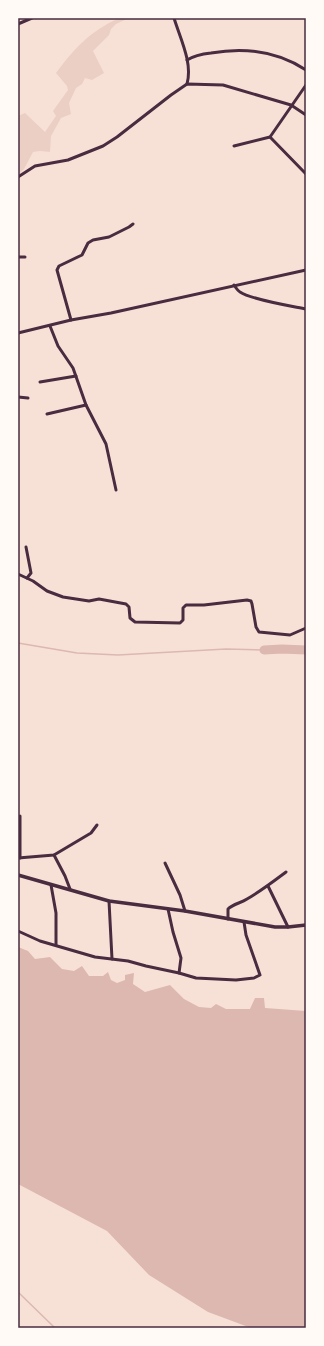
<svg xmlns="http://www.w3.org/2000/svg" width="324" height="1346" font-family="'Fira Sans',sans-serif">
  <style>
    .green { fill: #ebcfc5 }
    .water { fill: #dcb8b0 }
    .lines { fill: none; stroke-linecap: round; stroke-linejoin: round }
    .stream { stroke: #dcb8b0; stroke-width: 1.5 }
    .river { stroke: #dcb8b0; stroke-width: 9 }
    .minor { stroke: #4a2c40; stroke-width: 3 }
    .tertiary { stroke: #4a2c40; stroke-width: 3.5 }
    .neatline { fill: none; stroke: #4a2c40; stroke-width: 1.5 }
  </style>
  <rect width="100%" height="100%" fill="#f7e1d7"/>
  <path class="green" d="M119,18H129L116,24L111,29L109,35L93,51L104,73L92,80L85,78L82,84L76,88L69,103L71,114L61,118L51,136L50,152L40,151L33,152L24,169L18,175V116L25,113L45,132L56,116L53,111L68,90L67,86L56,73C75,48 89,32 119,18Z"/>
  <polygon class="water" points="18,947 28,951 35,959 50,957 62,969 74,971 82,966 89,976 103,976 108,972 111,980 117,983 125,980 125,975 134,973 133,984 145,992 170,985 184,999 199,1007 211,1008 216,1004 226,1009 250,1009 255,998 264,998 265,1008 306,1011 306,1328 251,1328 208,1312 149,1275 107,1231 18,1184"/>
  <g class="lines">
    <g class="stream">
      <polyline points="18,643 77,653 118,655 226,649 264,650"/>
      <polyline points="18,1292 55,1328"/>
    </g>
    <polyline class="river" points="264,650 282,649 306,650"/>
    <g class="minor">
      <path d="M174,18C180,38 193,63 187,84"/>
      <polyline points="18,24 32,18"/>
      <path d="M187,60C195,55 202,54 211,53C245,47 277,51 306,70"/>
      <polyline points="270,137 306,174"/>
      <polyline points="234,146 270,137 306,85"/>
      <polyline points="18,177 35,166 68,160 103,146 117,137 171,95 187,84 223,85 291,105 306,115"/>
      <polyline points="18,257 25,257"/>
      <path d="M234,285C236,288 238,291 240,292C252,300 291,306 306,309"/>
      <polyline points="71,320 57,270 59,266 82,255 88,243 93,240 109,237 129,227 133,224"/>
      <polyline points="50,326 58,346 73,368 86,405 106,444 116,490"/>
      <polyline points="18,333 71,320 111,313 306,270"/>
      <polyline points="40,382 76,376"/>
      <polyline points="18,397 28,398"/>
      <polyline points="47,414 86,405"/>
      <polyline points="26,547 31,573 27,578"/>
      <polyline points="18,574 33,581 47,591 63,597 89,601 99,599 126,604 129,607 130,618 135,622 180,623 183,620 183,608 186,605 204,605 247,600 251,601 252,604 256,627 259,632 290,635 306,628"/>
      <polyline points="20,816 20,858"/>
      <polyline points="54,855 65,876 70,889"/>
      <polyline points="18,858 54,855 91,833 97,825"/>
      <polyline points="165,863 180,895 185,911"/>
      <polyline points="51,885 56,913 56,945"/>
      <polyline points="268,886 288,927"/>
      <polyline points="109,901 112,959"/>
      <polyline points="168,909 173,932 181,958 179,973"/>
      <path d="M228,919V909C233,904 241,903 247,899C261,891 274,881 286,872"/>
      <polyline points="18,931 40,941 95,957 128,961 146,966 179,973 196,978 236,980 254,978 260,975 246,935 244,922"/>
    </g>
    <polyline class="tertiary" points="18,875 109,901 185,911 275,927 288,927 306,925"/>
  </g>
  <rect width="324" height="1346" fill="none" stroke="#fffaf5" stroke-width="38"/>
  <rect x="19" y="19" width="286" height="1308" class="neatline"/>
</svg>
